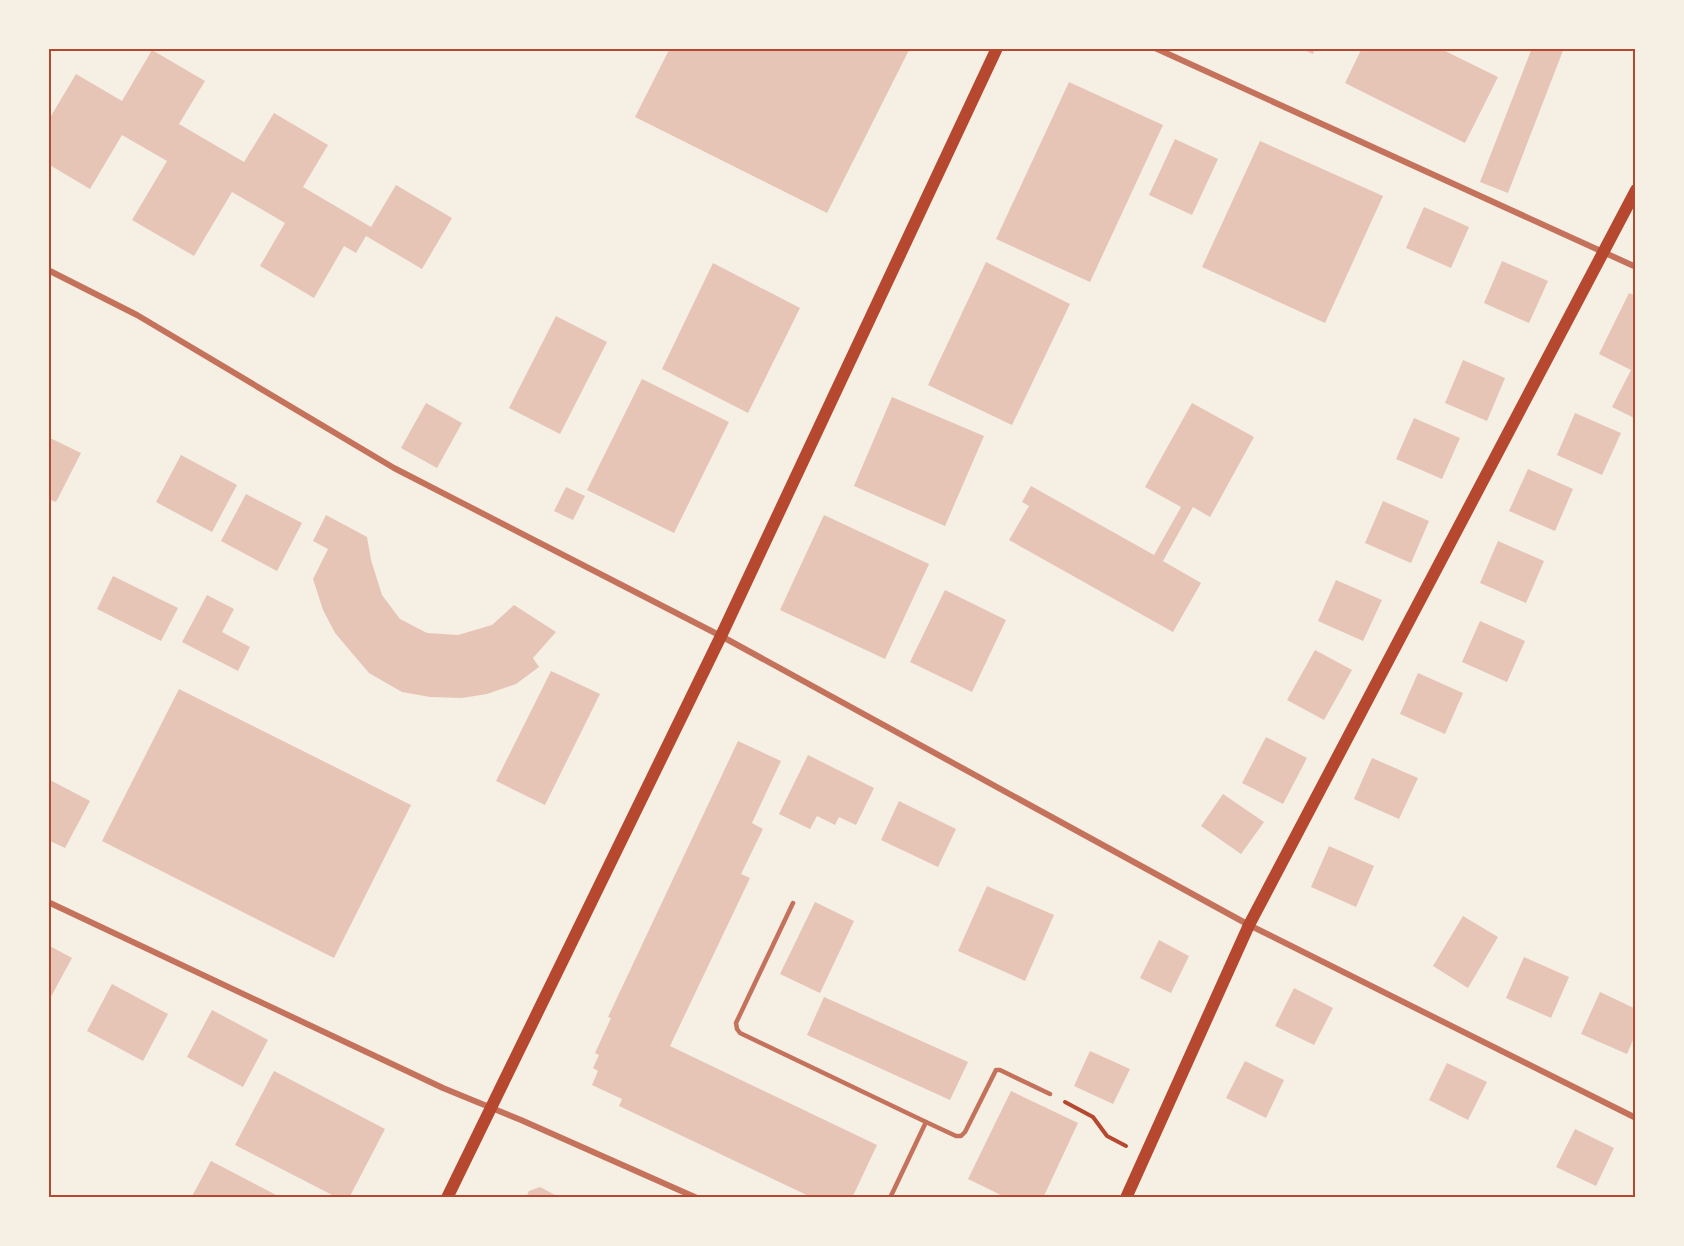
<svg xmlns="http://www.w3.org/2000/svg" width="1684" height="1246" font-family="Mulish,sans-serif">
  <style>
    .building { fill: #e6c5b7 }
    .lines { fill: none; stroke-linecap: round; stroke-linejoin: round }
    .path { stroke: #b5482f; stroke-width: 4 }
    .service { stroke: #c5725c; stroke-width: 4.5 }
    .minor { stroke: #c5725c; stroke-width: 6 }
    .secondary { stroke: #b5482f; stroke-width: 12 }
    .neatline { fill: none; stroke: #b5482f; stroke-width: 2 }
  </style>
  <rect width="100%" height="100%" fill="#f6efe4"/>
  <g class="building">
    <polygon points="670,48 910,48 827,213 635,117"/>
    <polygon points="1300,48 1315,48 1313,54"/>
    <polygon points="1362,48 1439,48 1498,77 1465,143 1345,83"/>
    <polygon points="1532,48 1564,48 1508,193 1480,182"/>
    <polygon points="152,50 205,81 179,124 244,162 274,113 328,145 303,187 371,227 396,185 452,218 422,269 366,236 356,253 344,246 314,298 260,266 285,223 232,192 194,256 132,220 167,161 122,135 90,189 48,164 48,121 76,74 122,101"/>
    <polygon points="1069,82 1163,125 1090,282 996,239"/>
    <polygon points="1175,139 1218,159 1192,215 1149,195"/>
    <polygon points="1260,141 1383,196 1325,323 1202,267"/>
    <polygon points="1424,207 1469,227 1451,268 1406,248"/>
    <polygon points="1502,261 1548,281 1529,323 1484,303"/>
    <polygon points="986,262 1070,304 1012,425 928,385"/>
    <polygon points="713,263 800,308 748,413 662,369"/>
    <polygon points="1629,293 1636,296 1636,419 1612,407 1631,370 1599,354"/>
    <polygon points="556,316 607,342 560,434 509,408"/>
    <polygon points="1463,360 1505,378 1487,421 1445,403"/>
    <polygon points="642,379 729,422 674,533 587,490"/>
    <polygon points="892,397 984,436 945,526 854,486"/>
    <polygon points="426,403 462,423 437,468 401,448"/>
    <polygon points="1192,403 1254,437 1210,517 1193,507 1163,561 1201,583 1173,632 1009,540 1029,506 1022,502 1031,486 1154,555 1181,507 1145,487"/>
    <polygon points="1575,413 1621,433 1602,475 1557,455"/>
    <polygon points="1414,418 1460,438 1442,479 1396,459"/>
    <polygon points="48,437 81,453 56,502 48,499"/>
    <polygon points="181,455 237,485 212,532 156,502"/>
    <polygon points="1528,469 1573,489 1555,531 1509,511"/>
    <polygon points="566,487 585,496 573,520 554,511"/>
    <polygon points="246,494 302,523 277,571 221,541"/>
    <polygon points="1383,501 1429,521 1411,563 1365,543"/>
    <polygon points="326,515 367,537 371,560 382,595 400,619 427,633 458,635 492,625 514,605 556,632 533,658 539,667 516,684 487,694 462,698 430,697 402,692 369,673 335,633 323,610 313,579 328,549 313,541"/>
    <polygon points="824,515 929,564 885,659 780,610"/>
    <polygon points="1498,541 1544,561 1526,603 1480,583"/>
    <polygon points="113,576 178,608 161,641 97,609"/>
    <polygon points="1336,580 1382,600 1363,641 1318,621"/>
    <polygon points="945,590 1006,620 972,692 910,662"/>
    <polygon points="207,595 234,609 222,632 250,647 238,671 182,642"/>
    <polygon points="1480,621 1525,641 1507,682 1462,662"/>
    <polygon points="1315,650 1352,670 1324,720 1287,700"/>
    <polygon points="551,671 600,694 545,805 496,781"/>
    <polygon points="1418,673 1463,693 1445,734 1400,714"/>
    <polygon points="179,689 411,805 334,958 102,841"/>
    <polygon points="1266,737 1307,758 1283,804 1242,783"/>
    <polygon points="738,741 781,761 752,823 763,829 741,874 750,878 670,1046 877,1145 852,1198 813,1198 619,1106 622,1099 592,1085 598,1071 593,1068 599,1055 595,1053 611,1018 608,1017"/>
    <polygon points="808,755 874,788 856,825 839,817 835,825 817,816 810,829 779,814"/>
    <polygon points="1372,758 1418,778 1399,819 1354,799"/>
    <polygon points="48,779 90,801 65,848 48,840"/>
    <polygon points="1223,794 1264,822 1241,854 1201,826"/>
    <polygon points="899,801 956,829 938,867 881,840"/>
    <polygon points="1329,846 1374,866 1356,907 1311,887"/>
    <polygon points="987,886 1054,915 1025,981 958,951"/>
    <polygon points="815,902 854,921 820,993 780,974"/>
    <polygon points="1463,916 1498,937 1468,988 1433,966"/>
    <polygon points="1159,940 1189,956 1171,993 1140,978"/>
    <polygon points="48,945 72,958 48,1002"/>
    <polygon points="1524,957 1569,977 1551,1018 1506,998"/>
    <polygon points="112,984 168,1014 143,1061 87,1031"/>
    <polygon points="1294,988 1333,1008 1314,1045 1275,1026"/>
    <polygon points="1600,992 1636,1009 1636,1033 1627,1054 1581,1034"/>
    <polygon points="824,997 968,1062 950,1100 807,1035"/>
    <polygon points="212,1010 268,1040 243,1087 187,1057"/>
    <polygon points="1090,1051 1130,1069 1113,1104 1074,1086"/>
    <polygon points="1245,1061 1284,1080 1266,1118 1226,1098"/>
    <polygon points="1447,1063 1487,1082 1468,1120 1429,1100"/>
    <polygon points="274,1071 385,1129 349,1198 338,1198 235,1145"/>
    <polygon points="1011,1091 1078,1123 1043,1198 1007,1198 968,1179"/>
    <polygon points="1575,1129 1614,1148 1596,1186 1556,1167"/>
    <polygon points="211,1161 282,1198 191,1198"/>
    <polygon points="540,1187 557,1196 556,1198 526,1198 529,1191"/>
  </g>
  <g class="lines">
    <polyline class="path" points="1065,1102 1093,1117 1107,1136 1126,1146"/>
    <g class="service">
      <polyline points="793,903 736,1023 737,1029 740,1033 926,1122 890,1198"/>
      <polyline points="926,1122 956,1136 961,1136 965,1132 996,1070 1000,1070 1050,1094"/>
    </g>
    <g class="minor">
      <polyline points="1155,48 1636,267"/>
      <polyline points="48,270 137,315 394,468 721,636 1249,925 1636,1118"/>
      <polyline points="48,902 443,1088 521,1120 697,1198"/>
    </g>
    <g class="secondary">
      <polyline points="447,1198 721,636 997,48"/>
      <polyline points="1126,1198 1249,925 1636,190"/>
    </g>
  </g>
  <rect width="1684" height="1246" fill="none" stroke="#f6efe4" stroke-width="99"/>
  <rect x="50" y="50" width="1584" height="1146" class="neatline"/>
</svg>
